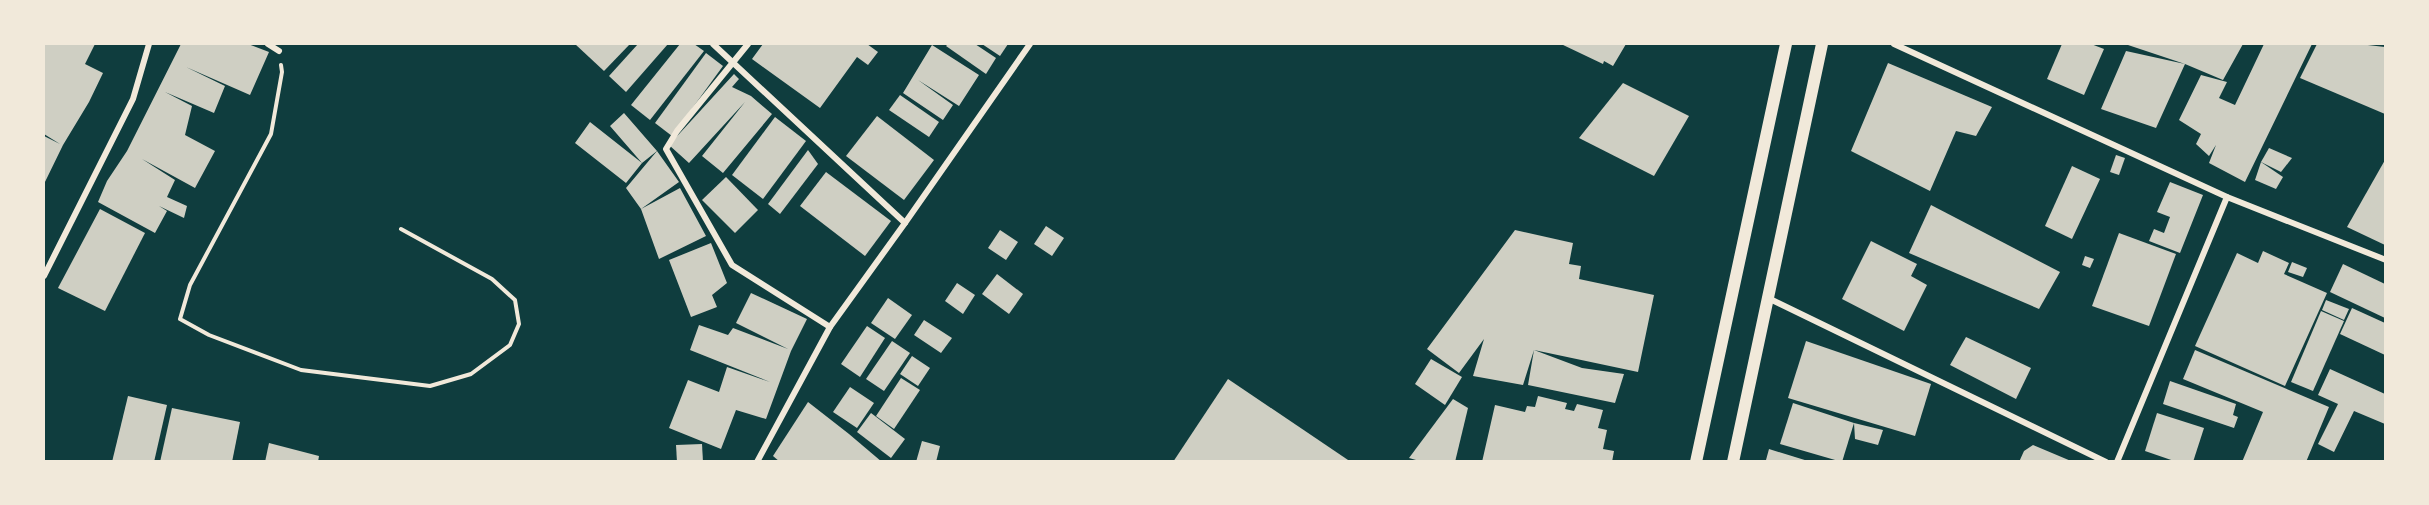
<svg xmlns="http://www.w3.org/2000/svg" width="2429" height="505" font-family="Cabin,sans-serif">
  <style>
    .building { fill: #cfcfc3 }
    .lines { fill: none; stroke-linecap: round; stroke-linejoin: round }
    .path { stroke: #f1e9da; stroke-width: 4 }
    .minor { stroke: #f1e9da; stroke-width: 6 }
    .secondary { stroke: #f1e9da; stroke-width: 12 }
  </style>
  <rect width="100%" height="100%" fill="#0f3d3e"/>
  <g class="building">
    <polygon points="44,44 95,44 85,64 103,73 89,102 63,145 44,184 44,136 60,144 44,134"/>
    <polygon points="181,44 248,44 269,52 250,95 186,67 225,86 214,113 165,92 192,106 185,135 215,151 195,188 142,159 175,180 167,197 187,206 184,218 159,206 167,211 155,233 98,202 107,181 127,151"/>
    <polygon points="575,44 630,44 604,71"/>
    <polygon points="638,44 668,44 626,92 609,76"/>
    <polygon points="680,44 694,44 704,51 650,120 631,105"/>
    <polygon points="763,44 867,44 878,52 868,65 857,57 820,108 752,59"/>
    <polygon points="948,44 975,44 996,58 986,74 946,46"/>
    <polygon points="982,44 1008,44 1000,56"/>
    <polygon points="1561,44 1626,44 1613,66 1604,61 1603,64"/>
    <polygon points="2062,44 2091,44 2104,49 2084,95 2047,79"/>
    <polygon points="2125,44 2243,44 2223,80 2185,64 2156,128 2101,109 2126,51 2185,64"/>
    <polygon points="2264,44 2312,44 2245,182 2209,163 2216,145 2209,156 2196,144 2201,134 2179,120 2201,75 2227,82 2219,98 2235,105"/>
    <polygon points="2317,44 2359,44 2385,47 2385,114 2300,78"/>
    <polygon points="932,45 979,75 959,106 918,80 953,105 943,120 903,93"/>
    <polygon points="706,53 723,66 672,136 655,123"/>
    <polygon points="1888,63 1992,107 1976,136 1956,131 1930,191 1851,151"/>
    <polygon points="734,74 739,79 732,87 751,96 772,114 723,173 702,156 745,102 689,163 669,145"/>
    <polygon points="1623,83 1689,116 1654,176 1579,138"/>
    <polygon points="900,95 939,122 929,137 889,110"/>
    <polygon points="624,113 657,151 642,163 626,183 575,143 590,122 642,163 610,126"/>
    <polygon points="877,116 934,160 904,200 846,156"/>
    <polygon points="775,117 806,141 763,199 732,175"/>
    <polygon points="2269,148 2292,158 2281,172 2261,162"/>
    <polygon points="808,150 818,164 780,214 768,204"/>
    <polygon points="657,151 679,182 641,209 680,188 706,236 659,259 641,209 626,188"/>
    <polygon points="2116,155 2125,158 2119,175 2110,172"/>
    <polygon points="2385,160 2385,245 2347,227"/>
    <polygon points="2261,162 2283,177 2276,189 2255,180"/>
    <polygon points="2072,166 2100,179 2072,239 2045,226"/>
    <polygon points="826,172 891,221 865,256 800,206"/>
    <polygon points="726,177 758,210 735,233 702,200"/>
    <polygon points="2170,182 2203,195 2180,253 2149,241 2154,229 2164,233 2170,217 2157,212"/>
    <polygon points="1931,205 2060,272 2039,309 1909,253"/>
    <polygon points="100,209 145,233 105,311 58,288"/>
    <polygon points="1046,226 1064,238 1052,256 1034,244"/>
    <polygon points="1000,230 1018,242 1006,260 988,248"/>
    <polygon points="1515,230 1573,243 1569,264 1581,266 1579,279 1654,295 1638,372 1534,350 1582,368 1624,374 1615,403 1528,385 1534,350 1523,385 1473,376 1484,339 1459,373 1427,349"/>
    <polygon points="2119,233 2176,254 2149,326 2092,306"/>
    <polygon points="1871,241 1917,264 1911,276 1927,285 1904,331 1842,299"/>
    <polygon points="711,243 727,283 712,295 717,307 691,317 669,260"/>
    <polygon points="2263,251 2289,263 2284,274 2327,293 2285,386 2195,346 2237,253 2258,263"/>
    <polygon points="2085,256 2094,259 2090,268 2082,265"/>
    <polygon points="2292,262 2307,268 2303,277 2288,272"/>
    <polygon points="2343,264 2385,284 2385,318 2330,292"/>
    <polygon points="997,274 1023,294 1009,314 982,294"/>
    <polygon points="957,283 975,295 963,314 945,301"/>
    <polygon points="751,293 807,319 791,351 766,419 736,410 721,449 669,428 688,380 719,392 727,367 770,382 690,350 699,325 728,335 733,328 788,349 736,323"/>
    <polygon points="888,298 912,315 895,339 871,323"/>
    <polygon points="2326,300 2349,309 2344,320 2322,310"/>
    <polygon points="2352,308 2385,323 2385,355 2340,334"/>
    <polygon points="2321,311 2344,321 2313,391 2291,382"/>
    <polygon points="924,320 952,338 941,353 914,335"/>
    <polygon points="867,326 885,338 860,377 841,364"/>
    <polygon points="1966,337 2031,368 2016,399 1950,365"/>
    <polygon points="892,341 910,353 884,391 866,379"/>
    <polygon points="1806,341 1931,384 1915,436 1788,398"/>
    <polygon points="2195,350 2329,407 2306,462 2242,462 2263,412 2183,379"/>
    <polygon points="912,356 930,368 918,386 900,374"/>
    <polygon points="1431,359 1462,377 1445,405 1415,384"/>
    <polygon points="2330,369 2385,394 2385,424 2354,411 2334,452 2318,444 2338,404 2318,395"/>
    <polygon points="901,378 920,390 894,429 876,416"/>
    <polygon points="1228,379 1351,462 1173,462"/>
    <polygon points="2170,381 2236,404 2233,415 2238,417 2234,428 2163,404"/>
    <polygon points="850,387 874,403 857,428 833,412"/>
    <polygon points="128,396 167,405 154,462 112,462"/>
    <polygon points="1538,396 1567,403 1565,409 1574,411 1577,404 1603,410 1598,428 1607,430 1603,449 1614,451 1612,462 1482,462 1495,405 1525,412 1527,406 1535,407"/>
    <polygon points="1453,399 1468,408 1455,462 1423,462 1409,458"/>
    <polygon points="808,402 849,434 882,462 780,462 773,456"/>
    <polygon points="1793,403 1854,423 1842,462 1780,444"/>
    <polygon points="172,408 240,422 232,462 160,462"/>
    <polygon points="871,413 905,439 891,458 857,432"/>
    <polygon points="2157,413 2204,428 2193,462 2177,462 2145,451"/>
    <polygon points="1854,423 1883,430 1878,445 1855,439"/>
    <polygon points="922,441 940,446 936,462 916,462"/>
    <polygon points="269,443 319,456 318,462 265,462"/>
    <polygon points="702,444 703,462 677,462 676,445"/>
    <polygon points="2033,445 2071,461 2071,462 2019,462 2024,451"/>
    <polygon points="1769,449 1808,461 1808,462 1766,460"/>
  </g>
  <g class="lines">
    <polyline class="path" points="281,65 282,72 271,134 190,285 180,319 209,335 301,370 430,386 471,374 510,345 519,324 515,300 492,279 401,229"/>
    <g class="minor">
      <polyline points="268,44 279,51"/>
      <polyline points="713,44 905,223"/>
      <polyline points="748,44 677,131 666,149 732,265 830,327"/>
      <polyline points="1894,44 2227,197 2386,260"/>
      <polyline points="44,276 133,99 149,44"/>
      <polyline points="1768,298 2106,462"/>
      <polyline points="757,462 830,327 905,223 1030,44"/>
      <polyline points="2117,462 2227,197"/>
    </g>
    <g class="secondary">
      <polyline points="1696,462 1786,44"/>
      <polyline points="1733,462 1822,44"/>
    </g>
  </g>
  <rect width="2429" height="505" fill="none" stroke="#f1e9da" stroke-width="90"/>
</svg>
